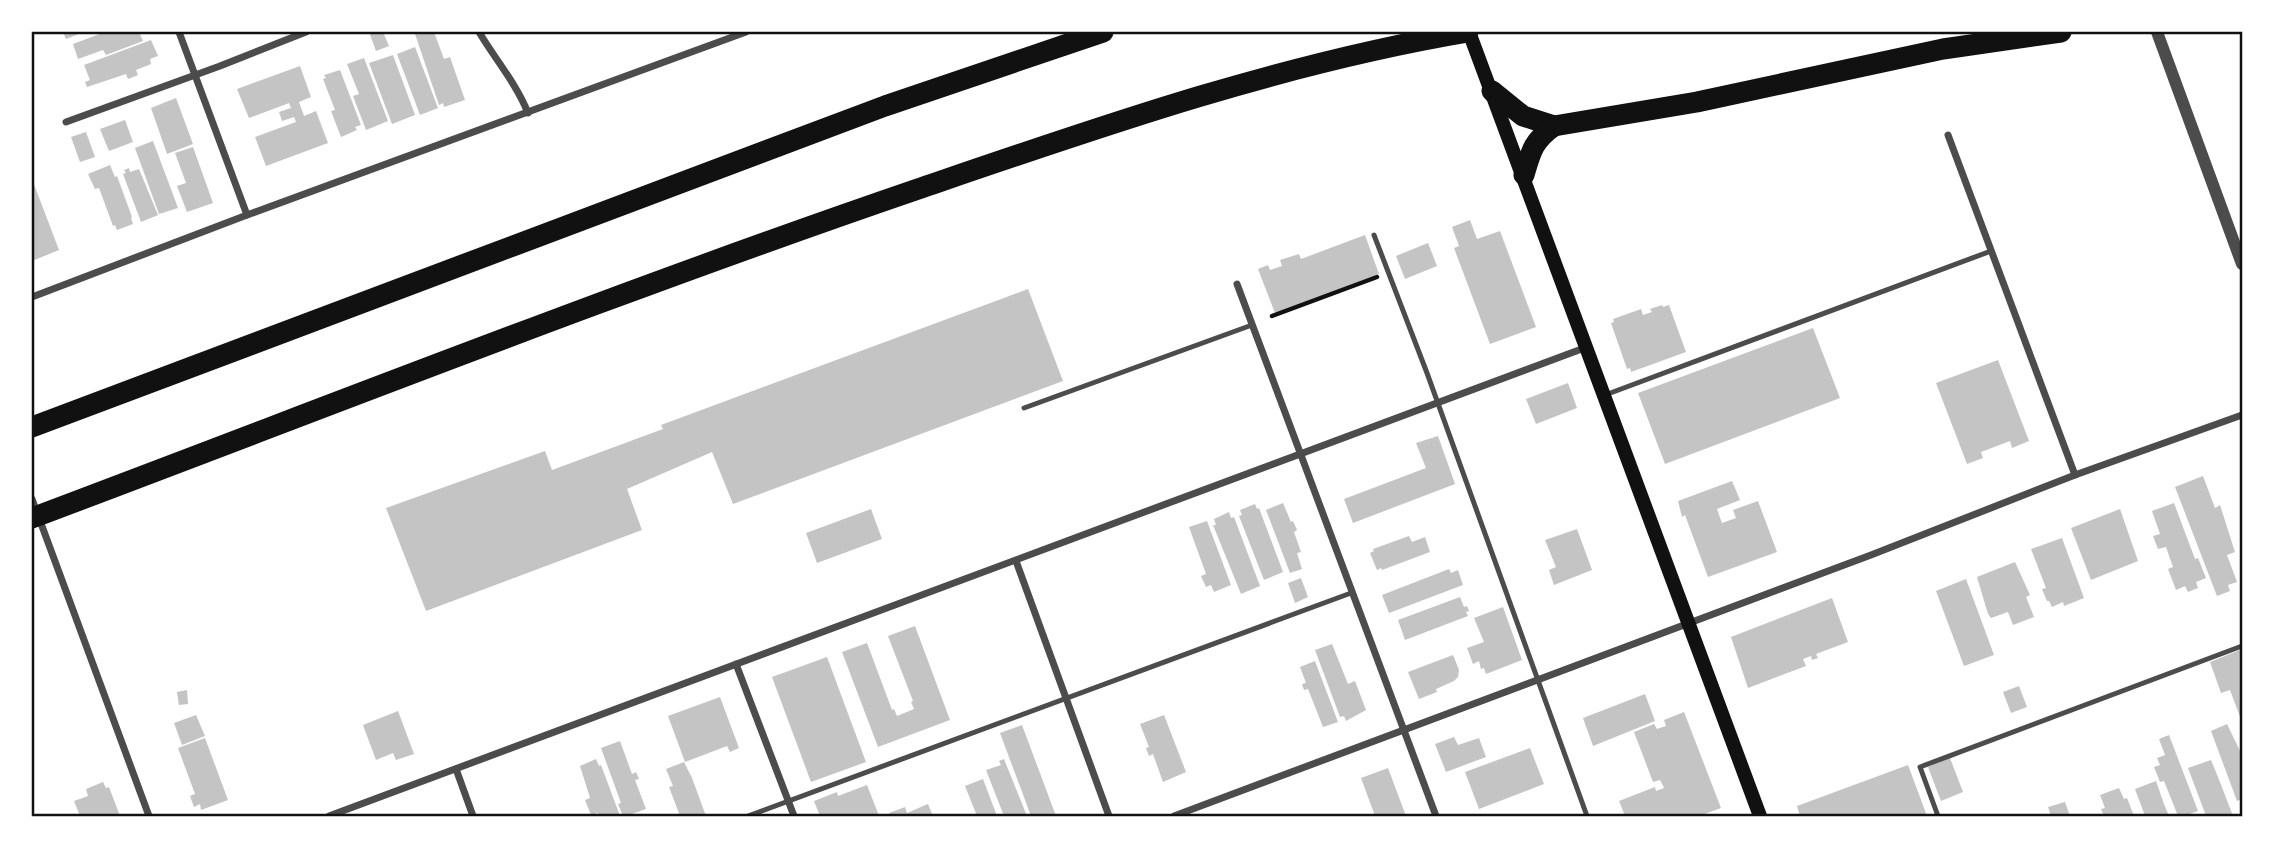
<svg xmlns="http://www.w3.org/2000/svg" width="2274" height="848" font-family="'PT Sans',sans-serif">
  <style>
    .building { fill: #c4c4c4 }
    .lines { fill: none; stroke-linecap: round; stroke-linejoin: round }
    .path { stroke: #111; stroke-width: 4.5 }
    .service { stroke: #4c4c4c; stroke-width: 5 }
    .minor { stroke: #4c4c4c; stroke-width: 7 }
    .tertiary { stroke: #4c4c4c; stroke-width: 12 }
    .secondary { stroke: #111; stroke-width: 14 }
    .motorway { stroke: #111; stroke-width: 21 }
    .neatline { fill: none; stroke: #111; stroke-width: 2.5 }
  </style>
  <rect width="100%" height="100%" fill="#fff"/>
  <g class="building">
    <polygon points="63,32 84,32 66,39"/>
    <polygon points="105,32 139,32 143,41 106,55 103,50 78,59 73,44"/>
    <polygon points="369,32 383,32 389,46 376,51"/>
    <polygon points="421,32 434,32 444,59 450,57 465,100 444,107 443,103 439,105 415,34"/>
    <polygon points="151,40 158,56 150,59 151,64 136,70 138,75 128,79 126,74 87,87 85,82 90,80 84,65"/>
    <polygon points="415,47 438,108 420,115 397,54"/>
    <polygon points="393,55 415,115 392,124 369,63"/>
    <polygon points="364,58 388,121 366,130 353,96 359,94 347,64"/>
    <polygon points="300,66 311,97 299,102 304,116 316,111 328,143 266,166 255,137 296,122 294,117 282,121 279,112 291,108 289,103 249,118 237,89"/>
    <polygon points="340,70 361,125 355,127 357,130 341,137 331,111 335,110 323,79 326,78 324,75"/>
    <polygon points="176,98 193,144 167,154 151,108"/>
    <polygon points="125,120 133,142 109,151 100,129"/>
    <polygon points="86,132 95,157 80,162 71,137"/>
    <polygon points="153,141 178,208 159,214 135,148"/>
    <polygon points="193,147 213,203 187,212 177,186 186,183 175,153"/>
    <polygon points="110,165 115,177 117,176 132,217 131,218 133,224 117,230 115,225 113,226 99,188 95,189 88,174"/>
    <polygon points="129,168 130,172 139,169 158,215 141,222 123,174 126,173 124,170"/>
    <polygon points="32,179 59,250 32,261"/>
    <polygon points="1470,220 1477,239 1500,231 1536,327 1490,344 1454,248 1459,246 1452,227"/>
    <polygon points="1365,235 1379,274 1275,313 1258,269 1268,265 1270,270 1282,266 1280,260 1299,254 1301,259"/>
    <polygon points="1428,243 1437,266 1405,279 1396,256"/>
    <polygon points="1028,289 1063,381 733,504 712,452 627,489 642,530 426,611 386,508 545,451 552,470 663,429 661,425"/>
    <polygon points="1662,305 1663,307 1669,305 1686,352 1631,372 1630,368 1627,369 1611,323 1614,322 1613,319 1641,309 1643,315 1652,312 1650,309"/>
    <polygon points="1813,328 1840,398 1665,464 1638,393"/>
    <polygon points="1998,360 2029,441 2012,448 2010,441 1981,452 1983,458 1967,464 1936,383"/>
    <polygon points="1568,383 1577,408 1536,424 1526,399"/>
    <polygon points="1438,436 1455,484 1353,523 1344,499 1426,468 1416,443"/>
    <polygon points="2203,476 2215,508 2220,505 2235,552 2227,555 2237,582 2228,585 2230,591 2217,596 2175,487"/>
    <polygon points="1732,481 1740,500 1717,509 1722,523 1736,518 1733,510 1758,501 1777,552 1708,577 1685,515 1682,517 1678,501"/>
    <polygon points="1283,503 1291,522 1293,521 1297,530 1294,532 1301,552 1297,553 1302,569 1290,573 1266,510"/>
    <polygon points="2174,503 2195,559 2198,558 2206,578 2196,582 2198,588 2188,592 2185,586 2176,590 2168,569 2173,567 2166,547 2158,549 2153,536 2160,534 2152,511"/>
    <polygon points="1255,504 1257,509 1259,508 1283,572 1264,580 1239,516 1242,515 1240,510"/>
    <polygon points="871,509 882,539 817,563 806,533"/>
    <polygon points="2120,509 2138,561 2091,580 2071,528"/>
    <polygon points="1229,512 1231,518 1234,517 1260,586 1241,594 1213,525 1216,525 1214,519"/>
    <polygon points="1207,521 1231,585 1214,592 1211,585 1206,587 1201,576 1206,574 1189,527"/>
    <polygon points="1577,529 1592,570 1554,585 1549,570 1556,567 1545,540"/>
    <polygon points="1409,536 1412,542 1425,537 1430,552 1382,570 1381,568 1377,570 1370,553 1374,551 1373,549"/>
    <polygon points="2062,538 2084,598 2064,606 2063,602 2052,607 2049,601 2047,601 2042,589 2046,588 2031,549"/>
    <polygon points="2015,562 2030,595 2026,597 2034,617 2013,625 2008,612 1991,618 1988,614 1977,577"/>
    <polygon points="1449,569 1451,573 1458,570 1463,585 1389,613 1382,595"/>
    <polygon points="1301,578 1308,597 1295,603 1288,583"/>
    <polygon points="1966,579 1994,655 1964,666 1936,591"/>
    <polygon points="1460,597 1464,607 1467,606 1469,611 1466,612 1468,616 1405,640 1398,620"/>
    <polygon points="1832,598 1848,642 1816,654 1818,658 1812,660 1811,656 1803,659 1806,666 1748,688 1731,637"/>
    <polygon points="1503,607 1522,660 1486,674 1484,668 1481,669 1479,661 1473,664 1467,648 1484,642 1474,618"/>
    <polygon points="915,626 950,720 878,747 842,652 867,643 892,710 894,709 897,716 914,709 911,702 913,701 888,636"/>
    <polygon points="1332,644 1348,684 1355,681 1366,710 1346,721 1344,716 1340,717 1315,650"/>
    <polygon points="2240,650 2242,657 2242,722 2230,690 2221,693 2210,662"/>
    <polygon points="1453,655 1459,670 1458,677 1454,681 1436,689 1437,692 1419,699 1408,672"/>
    <polygon points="827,657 866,762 811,782 772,677"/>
    <polygon points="1315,661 1338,722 1323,727 1308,689 1304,690 1302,684 1306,683 1300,667"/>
    <polygon points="2019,686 2027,707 2011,713 2003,692"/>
    <polygon points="187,690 188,704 179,705 177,692"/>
    <polygon points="1645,694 1655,721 1593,746 1583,718"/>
    <polygon points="720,697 739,748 730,752 727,746 685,762 668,716"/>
    <polygon points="398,711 414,754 396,760 393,753 376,760 363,725"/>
    <polygon points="1684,712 1721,808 1699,816 1625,816 1619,801 1655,787 1656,791 1664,788 1660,780 1653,782 1634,732 1654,724 1657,729 1666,726 1664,720"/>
    <polygon points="196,715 205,736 182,745 174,723"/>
    <polygon points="1164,715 1186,772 1163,782 1153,754 1149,756 1146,748 1149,747 1140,724"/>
    <polygon points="2227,724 2242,755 2242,799 2237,801 2211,731"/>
    <polygon points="1022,725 1056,816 1031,816 1000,733"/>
    <polygon points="2169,735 2198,811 2184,816 2178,816 2164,781 2160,782 2154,767 2160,765 2157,758 2165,755 2159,739"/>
    <polygon points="1454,737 1458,745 1479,738 1486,757 1446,772 1435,744"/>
    <polygon points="205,738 228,800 201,810 200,804 194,807 190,796 195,794 178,748"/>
    <polygon points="620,741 632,774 636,772 639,779 635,780 646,809 626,816 623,816 618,804 621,803 601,748"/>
    <polygon points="1530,748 1544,784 1479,809 1465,772"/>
    <polygon points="1950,758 1963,792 1941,801 1928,767"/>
    <polygon points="596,759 599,766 601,765 620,816 599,816 598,813 591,815 585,800 590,798 580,766"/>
    <polygon points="1004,759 1027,816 1004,816 986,770 1001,765 999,761"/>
    <polygon points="2211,760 2218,777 2233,816 2206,816 2188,768"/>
    <polygon points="684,762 692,778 706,816 680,816 669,787 673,786 666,769"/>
    <polygon points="1908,765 1927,816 1800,816 1797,806"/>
    <polygon points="1388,768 1406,816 1375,816 1361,778"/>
    <polygon points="983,779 997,816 977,816 965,786"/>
    <polygon points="2156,781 2164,804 2169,816 2145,816 2135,789"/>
    <polygon points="103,782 106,788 109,787 120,816 80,816 74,801 88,796 86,789"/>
    <polygon points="867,785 879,816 820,816 814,801 837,792 838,796"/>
    <polygon points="2119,788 2124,799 2127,798 2134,816 2104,816 2101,809 2105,808 2100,795"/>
    <polygon points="2065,802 2070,816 2051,816 2048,807"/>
    <polygon points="928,804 933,816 890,816 889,813 905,807 907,813"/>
  </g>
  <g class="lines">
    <polyline class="path" points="1272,316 1377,277"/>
    <g class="service">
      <polyline points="1374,235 1427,373 1587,816"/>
      <polyline points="1605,395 1991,251"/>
      <polyline points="1024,408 1252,325"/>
      <polyline points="748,816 1351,593"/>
      <polyline points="1938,816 1920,767 2242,646"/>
    </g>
    <g class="minor">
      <polyline points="179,32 247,215"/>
      <path d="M479,32C495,59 516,83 528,113"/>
      <polyline points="66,122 220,66 306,32"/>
      <polyline points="1948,135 2075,475"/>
      <polyline points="1237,284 1436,816"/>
      <polyline points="32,297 247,215 746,32"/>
      <polyline points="32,499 149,816"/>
      <polyline points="1016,561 1109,816"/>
      <polyline points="736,664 794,816"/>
      <polyline points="456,769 473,816"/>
      <polyline points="329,816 1587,347"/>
      <polyline points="1174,816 1871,555 2075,475 2242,415"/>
    </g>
    <polyline class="tertiary" points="2157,32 2242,264"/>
    <polyline class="secondary" points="1469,32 1760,816"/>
    <g class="motorway">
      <polyline points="1492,91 1523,116 1554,126 1697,102 1943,49 2061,32"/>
      <path d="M1524,175C1531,151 1533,141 1554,126"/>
      <polyline points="32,427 885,106 1103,32"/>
      <path d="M32,518C327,407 620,291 918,189C1099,127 1279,64 1468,32"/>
    </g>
  </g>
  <rect width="2274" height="848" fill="none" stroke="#ffffff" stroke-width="66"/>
  <rect x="33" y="33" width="2208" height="782" class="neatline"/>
</svg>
